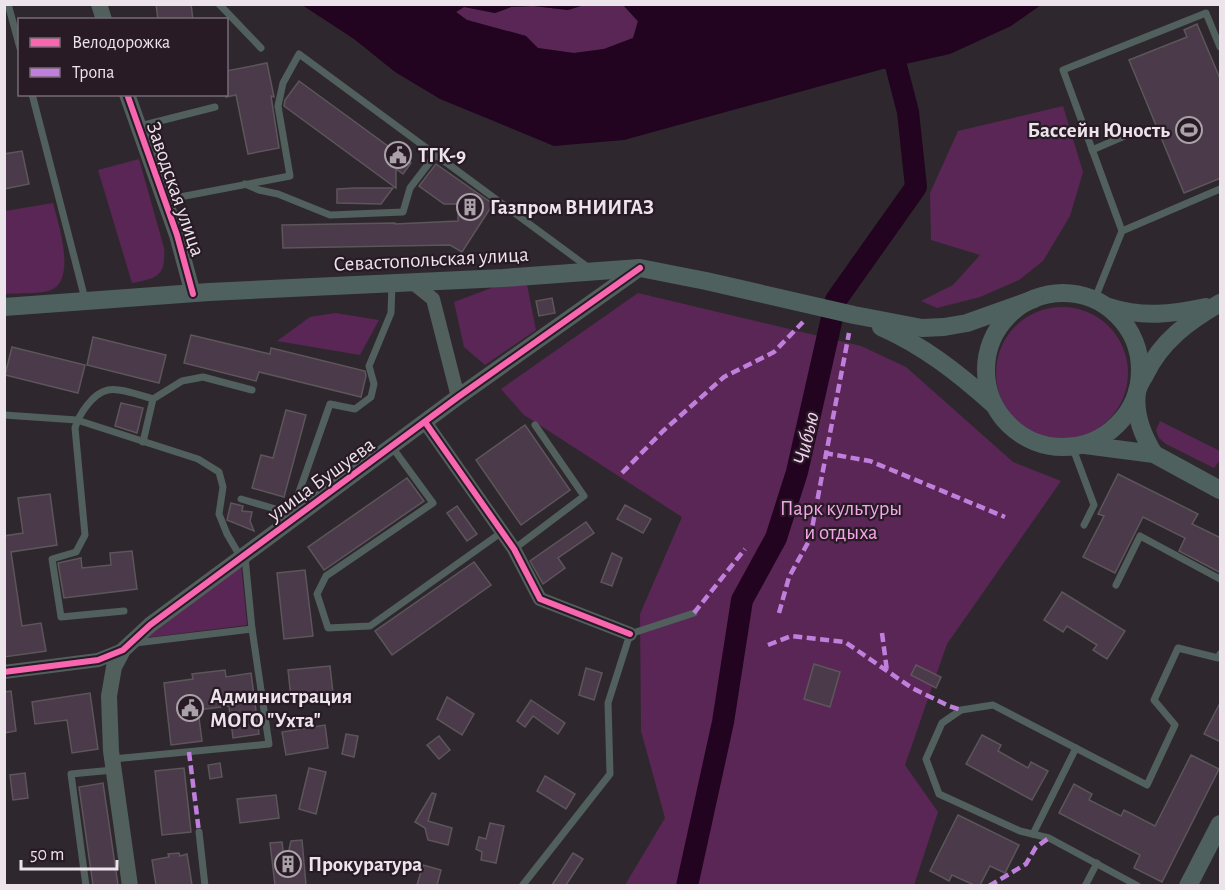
<svg xmlns="http://www.w3.org/2000/svg" width="1225" height="890" font-family="'Alegreya Sans',sans-serif">
  <style>
    .green { fill: #5a2655 }
    .water { fill: #220420 }
    .lines { fill: none; stroke-linecap: round; stroke-linejoin: round }
    .river { stroke: #220420; stroke-width: 22 }
    .building { fill: #4b3a4a; stroke: #5c565b; stroke-width: 1.5 }
    .service { stroke: #515f5d; stroke-width: 7 }
    .minor { stroke: #515f5d; stroke-width: 14 }
    .tertiary { stroke: #515f5d; stroke-width: 16 }
    .secondary { stroke: #4e615f; stroke-width: 18 }
    .quiet { stroke: #c07fdc; stroke-width: 4.5; stroke-dasharray: 9 4.5; stroke-linecap: butt }
    .cycleway-casing { stroke: #281b26; stroke-width: 10 }
    .cycleway { stroke: #f766af; stroke-width: 6 }
    .labels { text-anchor: middle; stroke-width: 4.5; stroke-linejoin: round; paint-order: stroke }
    .poi-label { font-size: 21px; font-weight: bold; fill: #ede4eb; stroke: #281b26; text-anchor: start }
    .street-label { font-size: 21px; fill: #ede4eb; stroke: #281b26 }
    .park-label { font-size: 21px; fill: #f5a6e9; stroke: #281b26 }
    .water-label { font-size: 22px; font-style: italic; fill: #f9d0f2; stroke: #281b26 }
  </style>
  <rect width="100%" height="100%" fill="#2e282e"/>
  <g class="green">
    <polygon points="584,5 618,5 624,6 638,22 633,38 604,49 574,53 537,48 526,36 467,20 456,12 464,7 495,13 511,7 533,6 568,10"/>
    <polygon points="1063,106 1083,172 1070,216 1043,261 1019,280 980,297 937,308 921,301 953,285 980,255 931,240 930,193 958,131"/>
    <path d="M139,159L164,248C166,276 157,278 132,283L98,170Z"/>
    <path d="M53,203C58,223 77,279 51,290C43,294 15,293 5,294V211Z"/>
    <polygon points="527,285 536,330 485,365 464,347 454,302 494,287"/>
    <polygon points="638,293 861,346 906,367 1013,462 1061,481 947,644 905,765 938,812 914,885 625,885 665,818 641,731 640,614 682,517 524,415 501,389"/>
    <circle cx="1062" cy="373" r="66"/>
    <polygon points="335,313 379,320 360,355 277,341 310,317"/>
    <polygon points="1160,421 1220,451 1220,460 1214,468 1166,444 1159,438 1156,430"/>
    <polygon points="241,564 247,625 144,638"/>
  </g>
  <polygon class="water" points="302,5 584,5 568,10 533,6 511,7 495,13 464,7 456,12 467,20 526,36 538,48 574,53 604,49 633,38 638,21 624,6 618,5 1041,5 1011,26 950,54 883,69 624,140 554,146 440,99 395,72 354,39"/>
  <g class="lines">
    <polyline class="river" points="687,886 723,722 742,600 776,538 797,472 836,300 916,187 908,112 880,4"/>
  </g>
  <g class="building">
    <polygon points="156,4 191,4 193,20 158,20"/>
    <polygon points="1197,24 1221,81 1221,178 1184,193 1129,60 1187,37 1184,30"/>
    <polygon points="267,63 274,97 271,96 279,148 248,154 236,95 226,97 226,71"/>
    <polygon points="299,81 411,163 403,174 396,169 396,188 284,106 285,100"/>
    <polygon points="22,151 29,184 4,189 4,154"/>
    <polygon points="436,164 493,204 462,252 450,245 283,248 282,225 395,223 395,224 458,221 458,204 444,204 419,186"/>
    <polygon points="355,188 393,188 381,204 337,203 337,189"/>
    <polygon points="552,298 555,313 539,316 536,301"/>
    <polygon points="191,335 270,354 271,348 365,371 366,376 361,397 259,372 256,381 184,363"/>
    <polygon points="93,337 166,355 159,383 87,365"/>
    <polygon points="12,347 85,365 78,393 5,375"/>
    <polygon points="121,403 143,408 137,433 115,426"/>
    <polygon points="286,410 306,415 284,497 252,488 261,455 273,458"/>
    <polygon points="525,425 570,490 521,525 476,460"/>
    <polygon points="1118,474 1198,514 1192,524 1221,538 1221,573 1179,551 1185,538 1143,517 1115,573 1083,557 1104,516 1098,514"/>
    <polygon points="407,478 424,501 324,570 308,547"/>
    <polygon points="50,494 57,545 11,552 22,626 41,623 46,651 4,657 4,536 23,533 18,498"/>
    <polygon points="231,503 243,506 242,511 252,512 250,521 254,531 227,520"/>
    <polygon points="625,505 651,519 643,533 617,519"/>
    <polygon points="457,506 477,534 467,541 447,513"/>
    <polygon points="586,522 594,533 558,558 565,568 543,584 530,561"/>
    <polygon points="132,551 137,589 64,598 58,563 81,558 82,568 111,565 110,553"/>
    <polygon points="612,553 622,558 612,586 601,582"/>
    <polygon points="474,562 491,585 392,655 375,631"/>
    <polygon points="305,570 313,636 284,639 277,573"/>
    <polygon points="1062,592 1125,631 1107,659 1093,650 1097,645 1067,626 1063,632 1044,620"/>
    <polygon points="814,664 840,672 830,707 804,699"/>
    <polygon points="916,665 941,677 936,688 911,675"/>
    <polygon points="330,666 333,693 291,698 288,670"/>
    <polygon points="586,668 602,673 594,700 579,695"/>
    <polygon points="225,670 226,677 251,673 259,734 233,738 229,706 198,710 202,741 171,745 164,683 193,679 192,674"/>
    <polygon points="11,691 16,731 4,733 4,692"/>
    <polygon points="90,693 98,749 72,753 67,720 35,724 32,702"/>
    <polygon points="447,697 474,714 462,735 437,719"/>
    <polygon points="531,700 565,723 558,734 533,716 525,727 517,721"/>
    <polygon points="1221,701 1221,742 1204,734"/>
    <polygon points="325,725 328,748 286,755 282,732"/>
    <polygon points="346,734 358,736 354,757 342,754"/>
    <polygon points="982,735 1001,745 998,751 1028,768 1031,762 1048,771 1032,800 966,764"/>
    <polygon points="439,736 450,750 439,759 427,745"/>
    <polygon points="1191,755 1219,769 1162,882 1134,868 1140,855 1059,813 1074,784 1092,794 1089,800 1121,816 1124,810 1155,826"/>
    <polygon points="220,763 222,777 210,779 208,765"/>
    <polygon points="184,768 191,832 162,835 155,771"/>
    <polygon points="309,768 326,772 316,814 299,809"/>
    <polygon points="25,773 28,798 13,800 10,775"/>
    <polygon points="545,776 575,794 566,809 537,791"/>
    <polygon points="103,783 118,885 93,885 79,787"/>
    <polygon points="432,793 436,794 428,821 452,828 448,845 428,840 425,828 415,822"/>
    <polygon points="276,795 279,818 240,823 237,799"/>
    <polygon points="958,815 1019,845 1005,873 990,866 980,885 974,885 952,875 949,881 930,871"/>
    <polygon points="490,823 504,826 496,863 481,860 482,852 476,849 479,837 486,839"/>
    <polygon points="302,840 306,885 275,885 270,843 282,842 285,867 291,841"/>
    <polygon points="179,853 180,856 187,854 192,885 156,885 152,860 169,857 168,854"/>
    <polygon points="573,853 583,859 566,885 552,885"/>
    <polygon points="423,865 441,870 437,885 417,885"/>
  </g>
  <g class="lines">
    <g class="service">
      <polyline points="8,4 20,48"/>
      <polyline points="219,4 261,48"/>
      <polyline points="32,94 85,299"/>
      <polyline points="140,126 215,107"/>
      <polyline points="1092,150 1127,135"/>
      <polyline points="245,184 259,190 278,194 330,215 403,212 410,188 436,154"/>
      <polyline points="164,200 290,176 278,106 283,83 299,54 589,268"/>
      <polyline points="1122,231 1220,189"/>
      <polyline points="1094,301 1122,231 1063,70 1206,13 1220,47"/>
      <polyline points="153,399 182,381 203,377 252,390"/>
      <polyline points="4,415 77,420 198,459 219,472 223,487 219,514 227,534 240,556"/>
      <polyline points="1072,446 1094,505 1084,525"/>
      <polyline points="392,447 433,503 326,576 317,594 328,628 370,626 502,532"/>
      <polyline points="241,499 279,510 298,495 330,404 355,409 371,397 374,384 369,366 391,313 392,284"/>
      <polyline points="514,549 584,496 535,425"/>
      <polyline points="1116,585 1140,536 1220,579"/>
      <path d="M124,611L61,617L52,559L76,552L85,535L75,428C79,414 93,393 108,390C119,387 142,396 153,399L143,442"/>
      <polyline points="135,643 252,629 245,557"/>
      <polyline points="113,759 269,744 252,629"/>
      <polyline points="199,832 205,886"/>
      <polyline points="1033,834 1076,748"/>
      <polyline points="86,886 71,774 113,770"/>
      <polyline points="522,886 610,774 608,703 630,634 694,613"/>
      <polyline points="1085,886 1097,863"/>
      <polyline points="1138,886 1049,838 1020,831 939,794 926,759 942,723 961,710 993,705 1147,785 1175,725 1154,700 1178,648 1218,658 1220,654"/>
    </g>
    <g class="minor">
      <polyline points="413,283 433,299 458,397"/>
      <polyline points="425,422 514,549 540,599 630,634"/>
      <polyline points="4,672 98,660 123,650"/>
    </g>
    <g class="tertiary">
      <polyline points="99,4 104,20"/>
      <polyline points="127,94 177,235 193,294"/>
      <polyline points="130,886 111,751 109,696 114,667 123,650 150,625 458,397 640,268"/>
    </g>
    <g class="secondary">
      <circle cx="1063" cy="370" r="77"/>
      <polyline points="4,307 209,292 503,278 640,268 706,281 854,315 922,328 944,327 967,323 1034,299"/>
      <path d="M1109,307C1143,318 1172,314 1206,307"/>
      <path d="M881,327C924,346 958,373 993,404"/>
      <polyline points="1085,445 1154,454 1220,490"/>
      <path d="M1154,454C1143,436 1134,413 1137,392C1138,386 1142,380 1145,375C1161,341 1189,321 1220,303"/>
      <polyline points="1188,886 1220,824"/>
    </g>
    <g class="quiet">
      <polyline points="824,453 870,461 1005,517"/>
      <polyline points="622,473 663,431 724,377 774,352 803,322"/>
      <polyline points="694,613 745,549"/>
      <polyline points="779,613 789,577 810,539 849,333"/>
      <polyline points="882,633 887,671"/>
      <polyline points="768,645 791,636 845,642 912,688 949,706 961,710"/>
      <polyline points="189,752 199,832"/>
      <polyline points="989,886 1026,864 1036,847 1049,838"/>
    </g>
    <defs>
      <g id="cycleway">
        <polyline points="127,94 177,235 193,294"/>
        <polyline points="425,422 514,549 540,599 630,634"/>
        <polyline points="4,672 98,660 123,650 150,625 458,397 640,268"/>
      </g>
    </defs>
    <use href="#cycleway" class="cycleway-casing"/>
    <use href="#cycleway" class="cycleway"/>
  </g>
  <defs>
    <symbol id="stadium-ring" viewBox="-11 -11 22 22"><circle r="9.5" fill="#281b26" stroke="#aaa2a9" stroke-width="1.5"/><path d="M0-5a6.5 5 0 1 0 0 10a6.5 5 0 1 0 0-10ZM-3.5-1.8h7v3.6h-7Z" fill="#aaa2a9"/></symbol>
    <symbol id="civic-ring" viewBox="-11 -11 22 22"><circle r="9.5" fill="#281b26" stroke="#aaa2a9" stroke-width="1.5"/><path d="M-.6-6.5H3V-4.5H.6V-3L4-1V1h2V6H-6V1h2V-1L-.6-3ZM-1.2 2.5V6h2.4V2.5Z" fill="#aaa2a9"/></symbol>
    <symbol id="building-ring" viewBox="-11 -11 22 22"><circle r="9.5" fill="#281b26" stroke="#aaa2a9" stroke-width="1.5"/><path d="M-4-6H4V6H1V3H-1V6H-4ZM-2.5-4.3h1.7v1.8h-1.7ZM.8-4.3h1.7v1.8H.8ZM-2.5-1h1.7V.8h-1.7ZM.8-1h1.7V.8H.8Z" fill="#aaa2a9"/></symbol>
  </defs>
  <g fill-rule="evenodd">
    <use href="#stadium-ring" x="1174" y="115" width="30" height="30"/>
    <use href="#civic-ring" x="383" y="140" width="30" height="30"/>
    <use href="#building-ring" x="455" y="192" width="30" height="30"/>
    <use href="#civic-ring" x="175" y="693" width="30" height="30"/>
    <use href="#building-ring" x="273" y="849" width="30" height="30"/>
  </g>
  <g class="labels">
    <g class="poi-label">
      <text x="1170" y="137" text-anchor="end">Бассейн Юность</text>
      <text x="418" y="162">ТГК-9</text>
      <text x="490" y="214">Газпром ВНИИГАЗ</text>
      <text x="210" y="703">Администрация<tspan x="210" dy="24">МОГО "Ухта"</tspan></text>
      <text x="308" y="871">Прокуратура</text>
    </g>
    <g class="street-label">
      <text transform="translate(176 189) rotate(71)" y="7">Заводская улица</text>
      <text transform="translate(431 259) rotate(-3)" y="7">Севастопольская улица</text>
      <text transform="translate(321 479) rotate(-36)" y="7">улица Бушуева</text>
    </g>
    <g class="park-label">
      <text x="841" y="515">Парк культуры<tspan x="841" dy="24">и отдыха</tspan></text>
    </g>
    <g class="water-label">
      <text transform="translate(805 438) rotate(-77)" y="8">Чибью</text>
    </g>
  </g>
  <rect width="1225" height="890" fill="none" stroke="#ede4eb" stroke-width="12"/>
  <rect x="18" y="18" width="210" height="78" fill="#281b26" stroke="#776b75" stroke-width="1.5"/>
  <rect x="30" y="38" width="30" height="9" fill="#f766af" stroke="#776b75" stroke-width="1.5"/>
  <text x="72" y="48" font-size="18" fill="#ede4eb">Велодорожка</text>
  <rect x="30" y="68" width="30" height="9" fill="#c07fdc" stroke="#776b75" stroke-width="1.5"/>
  <text x="72" y="78" font-size="18" fill="#ede4eb">Тропа</text>
  <path d="M21 860v9h96v-9" fill="none" stroke="#ede4eb" stroke-width="3"/>
  <text x="30" y="860" font-size="18" fill="#ede4eb" stroke="#281b26" stroke-width="4.5" paint-order="stroke">50 m</text>
</svg>
